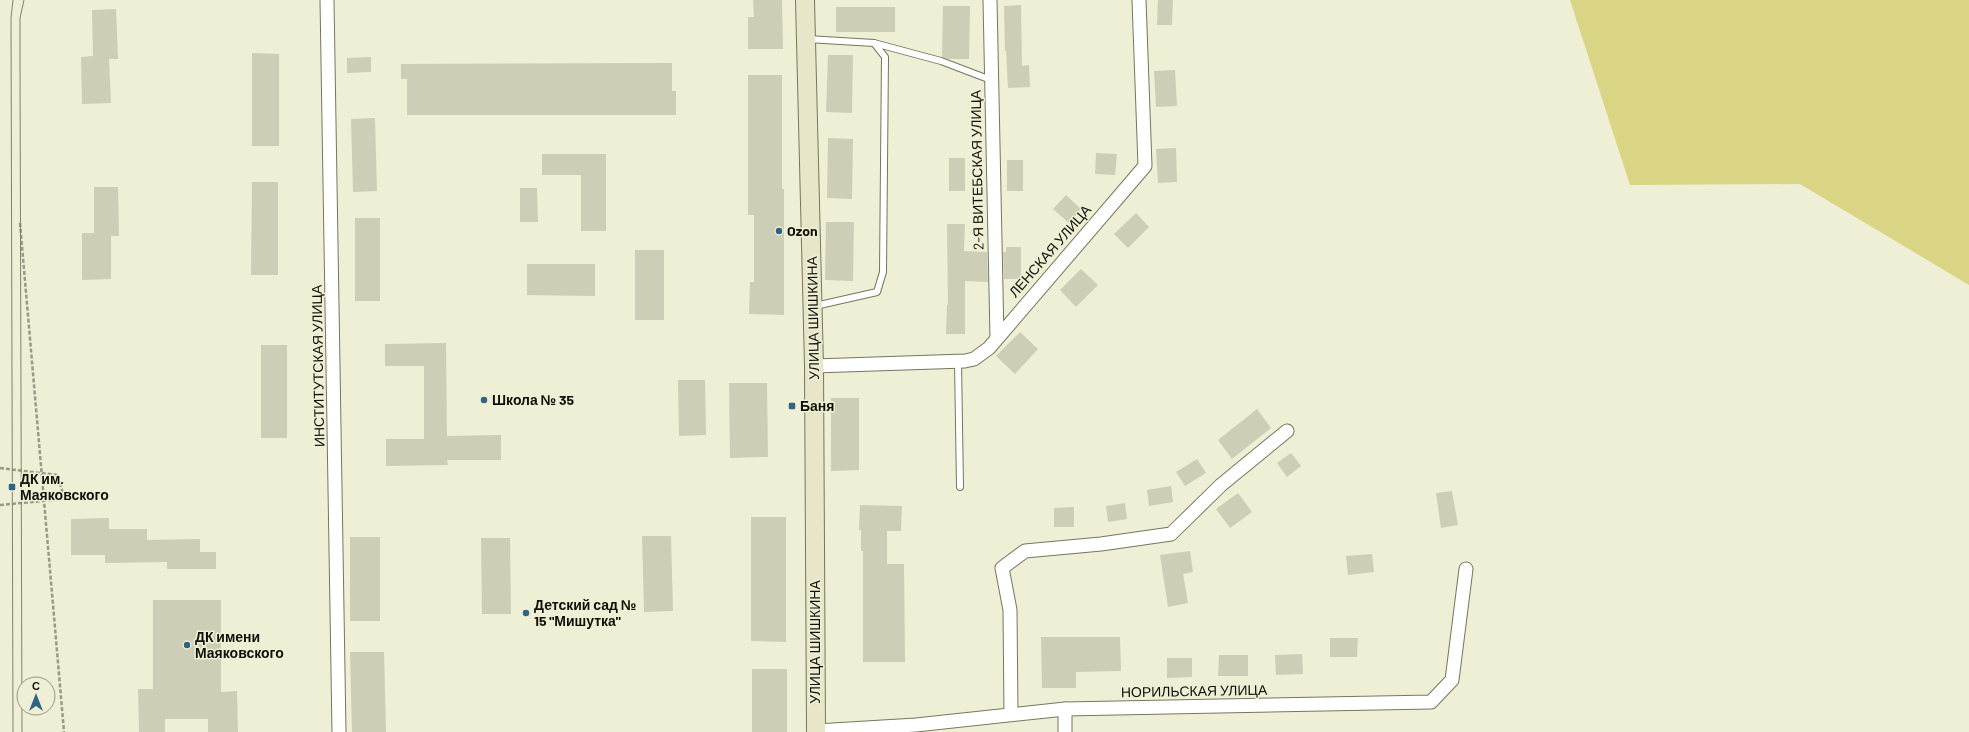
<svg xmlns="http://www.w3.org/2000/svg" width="1969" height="732" font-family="Barlow,sans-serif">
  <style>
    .green { fill: #d9d584 }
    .building { fill: #cecdb5 }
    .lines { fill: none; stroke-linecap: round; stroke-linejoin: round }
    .service-casing { stroke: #76765f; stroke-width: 8 }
    .minor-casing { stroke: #76765f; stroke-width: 15 }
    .secondary-casing { stroke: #76765f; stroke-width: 20 }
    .path { stroke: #999986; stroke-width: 2.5; stroke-dasharray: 4 2; stroke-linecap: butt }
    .service { stroke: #fff; stroke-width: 6 }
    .minor { stroke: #fff; stroke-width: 13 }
    .secondary { stroke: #e8e6c8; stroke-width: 18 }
    .tram { stroke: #818170; stroke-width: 1 }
    .poi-dot { fill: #306581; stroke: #efefd6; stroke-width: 1.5 }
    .labels { text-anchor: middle; stroke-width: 3; stroke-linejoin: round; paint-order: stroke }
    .street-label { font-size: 14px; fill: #101008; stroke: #efefd6 }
    .poi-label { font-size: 14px; font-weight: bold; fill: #101008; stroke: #efefd6; text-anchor: start }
  </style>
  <rect width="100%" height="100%" fill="#efefd6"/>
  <polygon class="green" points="1570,0 1969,0 1969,285 1800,184 1630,185"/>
  <g class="building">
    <polygon points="753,0 782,0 783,49 748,49 748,17 754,17"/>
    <polygon points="1158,0 1173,0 1172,25 1157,25"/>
    <polygon points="1021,5 1022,66 1029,65 1030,87 1008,88 1006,51 1005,51 1004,6"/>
    <polygon points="943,6 970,6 969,59 948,59 942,57"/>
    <rect x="836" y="7" width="59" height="25"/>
    <polygon points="116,9 118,59 109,59 111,103 82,104 81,57 93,56 92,10"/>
    <polygon points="252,53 279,54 279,146 252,146"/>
    <polygon points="828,55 853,55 852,113 826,112"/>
    <polygon points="371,57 371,72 347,73 347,58"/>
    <polygon points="672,63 672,91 676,91 676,115 407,115 407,79 401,79 401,64"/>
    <polygon points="1175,70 1177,106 1156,107 1154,71"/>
    <polygon points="748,75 782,75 782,189 784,189 784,315 749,314 750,282 754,282 754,215 748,215"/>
    <polygon points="375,118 377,191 353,192 351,119"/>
    <polygon points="828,138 853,139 852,199 827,198"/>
    <polygon points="1176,148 1177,182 1158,183 1156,149"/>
    <polygon points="1096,153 1117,154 1115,175 1095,174"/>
    <polygon points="542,154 606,154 606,231 581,231 581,175 542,175"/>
    <rect x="949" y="158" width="16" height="33"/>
    <rect x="1007" y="160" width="16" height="31"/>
    <polygon points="252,182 278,182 278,275 251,275"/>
    <polygon points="94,187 118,187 119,236 111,236 111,279 82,280 82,233 94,233"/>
    <polygon points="520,188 537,188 538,222 520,222"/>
    <polygon points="1066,195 1081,209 1069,223 1053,209"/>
    <polygon points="1136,213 1149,227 1128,248 1114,234"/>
    <rect x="355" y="218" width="25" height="83"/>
    <polygon points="826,222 854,222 853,281 825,280"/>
    <polygon points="947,224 965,224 964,251 987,252 988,282 965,281 965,334 946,334 947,305 948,305"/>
    <polygon points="1006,247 1021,247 1021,279 1004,279 1003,252 1006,252"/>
    <rect x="635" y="250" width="29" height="70"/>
    <polygon points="527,264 595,264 595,296 527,295"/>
    <polygon points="1081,269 1098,285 1076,307 1060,290"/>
    <polygon points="1020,332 1038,349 1015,374 996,356"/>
    <polygon points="446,343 447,436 501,435 501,460 447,460 448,465 386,466 386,439 424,439 424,366 385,366 385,344"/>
    <rect x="261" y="345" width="26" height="93"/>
    <polygon points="678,380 705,380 706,435 679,436"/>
    <polygon points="729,383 767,383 768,457 730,458"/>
    <polygon points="831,398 859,398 859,470 831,471"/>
    <polygon points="1257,409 1271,428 1232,459 1218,440"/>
    <polygon points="1291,453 1301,466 1287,477 1277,463"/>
    <polygon points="1197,459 1206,473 1185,486 1176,472"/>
    <polygon points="1171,486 1173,502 1149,506 1147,490"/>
    <polygon points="1452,491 1458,525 1441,528 1436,493"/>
    <polygon points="1238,493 1252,512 1230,528 1216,509"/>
    <polygon points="1125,503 1127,519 1108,522 1106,506"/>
    <polygon points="860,505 902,506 901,531 887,531 887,564 904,564 905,662 863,662 863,551 861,551 861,530 859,530"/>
    <polygon points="1074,507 1074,527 1054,527 1054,508"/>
    <polygon points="751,517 786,517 786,642 751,641"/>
    <polygon points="109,518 109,529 147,529 147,540 200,539 200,552 216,552 216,569 167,569 167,562 105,563 105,555 71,555 71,519"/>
    <polygon points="642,536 671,536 673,611 644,612"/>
    <rect x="350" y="537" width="30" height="84"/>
    <polygon points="481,538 510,538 511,614 482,614"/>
    <polygon points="1190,551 1193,572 1183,574 1188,603 1168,607 1160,555"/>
    <polygon points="1372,554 1374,572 1348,575 1346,556"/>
    <polygon points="153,600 221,600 221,692 237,691 238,732 208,732 208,719 165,719 165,732 139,732 138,689 153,689"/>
    <polygon points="1041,637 1120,637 1121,671 1076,672 1076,688 1042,688"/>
    <polygon points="1330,638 1358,638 1357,657 1330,657"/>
    <polygon points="350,652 384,652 386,732 352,732"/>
    <polygon points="1302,654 1303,674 1276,675 1275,655"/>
    <polygon points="1219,655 1248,655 1248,676 1218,676"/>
    <polygon points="1167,658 1192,658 1192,677 1167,678"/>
    <rect x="752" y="669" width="35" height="63"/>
  </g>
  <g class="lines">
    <defs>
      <g id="service">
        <polyline points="807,39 874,43 885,57 883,272 877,292 815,306"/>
        <polyline points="874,43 941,61 991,80"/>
        <polyline points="958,362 960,487"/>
      </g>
      <g id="minor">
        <polyline points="327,0 339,732"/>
        <polyline points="990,0 997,338"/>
        <polyline points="814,366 965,361 974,359 989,348 1145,166 1139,0"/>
        <polyline points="1065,709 1065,732"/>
        <polyline points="1011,714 1010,610 1002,568 1025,551 1101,544 1171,534 1221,485 1287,431"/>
        <polyline points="816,731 916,725 1065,709 1431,702 1452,680 1466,569"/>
      </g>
      <polyline id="secondary" points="805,0 814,366 816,732"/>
    </defs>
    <use href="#service" class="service-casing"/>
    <use href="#minor" class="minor-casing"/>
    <use href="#secondary" class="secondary-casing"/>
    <g class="path">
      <polyline points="20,223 64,732"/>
      <polyline points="0,468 57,475 65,499 0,505"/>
    </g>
    <use href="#service" class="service"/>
    <use href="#minor" class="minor"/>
    <use href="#secondary" class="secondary"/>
    <g class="tram">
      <polyline points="13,732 11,18 13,0"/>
      <polyline points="22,732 20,64 20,18 24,0"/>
    </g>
  </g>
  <g class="poi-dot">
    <circle cx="779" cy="231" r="4"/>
    <circle cx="484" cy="400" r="4"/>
    <rect x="788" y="402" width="8" height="8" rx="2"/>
    <rect x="8" y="483" width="8" height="8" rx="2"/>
    <circle cx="526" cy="613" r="4"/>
    <circle cx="187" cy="645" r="4"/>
  </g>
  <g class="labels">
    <g class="street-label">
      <text transform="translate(977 170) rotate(-91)" y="5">2-Я ВИТЕБСКАЯ УЛИЦА</text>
      <text transform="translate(1050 251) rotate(-49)" y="5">ЛЕНСКАЯ УЛИЦА</text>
      <text transform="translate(813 318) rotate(-91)" y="5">УЛИЦА ШИШКИНА</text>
      <text transform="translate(318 366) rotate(-91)" y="5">ИНСТИТУТСКАЯ УЛИЦА</text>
      <text transform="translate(815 642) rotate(-90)" y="5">УЛИЦА ШИШКИНА</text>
      <text transform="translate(1194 691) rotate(-1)" y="5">НОРИЛЬСКАЯ УЛИЦА</text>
    </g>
    <g class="poi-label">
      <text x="787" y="236">Ozon</text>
      <text x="492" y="405">Школа № 35</text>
      <text x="800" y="411">Баня</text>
      <text x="20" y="484">ДК им.<tspan x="20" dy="16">Маяковского</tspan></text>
      <text x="534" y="610">Детский сад №<tspan x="534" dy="16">15 "Мишутка"</tspan></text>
      <text x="195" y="642">ДК имени<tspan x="195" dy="16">Маяковского</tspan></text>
    </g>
  </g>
  <g transform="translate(36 696)"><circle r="19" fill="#efefd6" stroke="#969684"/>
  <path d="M0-3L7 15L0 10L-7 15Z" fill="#306581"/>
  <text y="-6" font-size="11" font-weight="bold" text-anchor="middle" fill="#101008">С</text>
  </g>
</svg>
